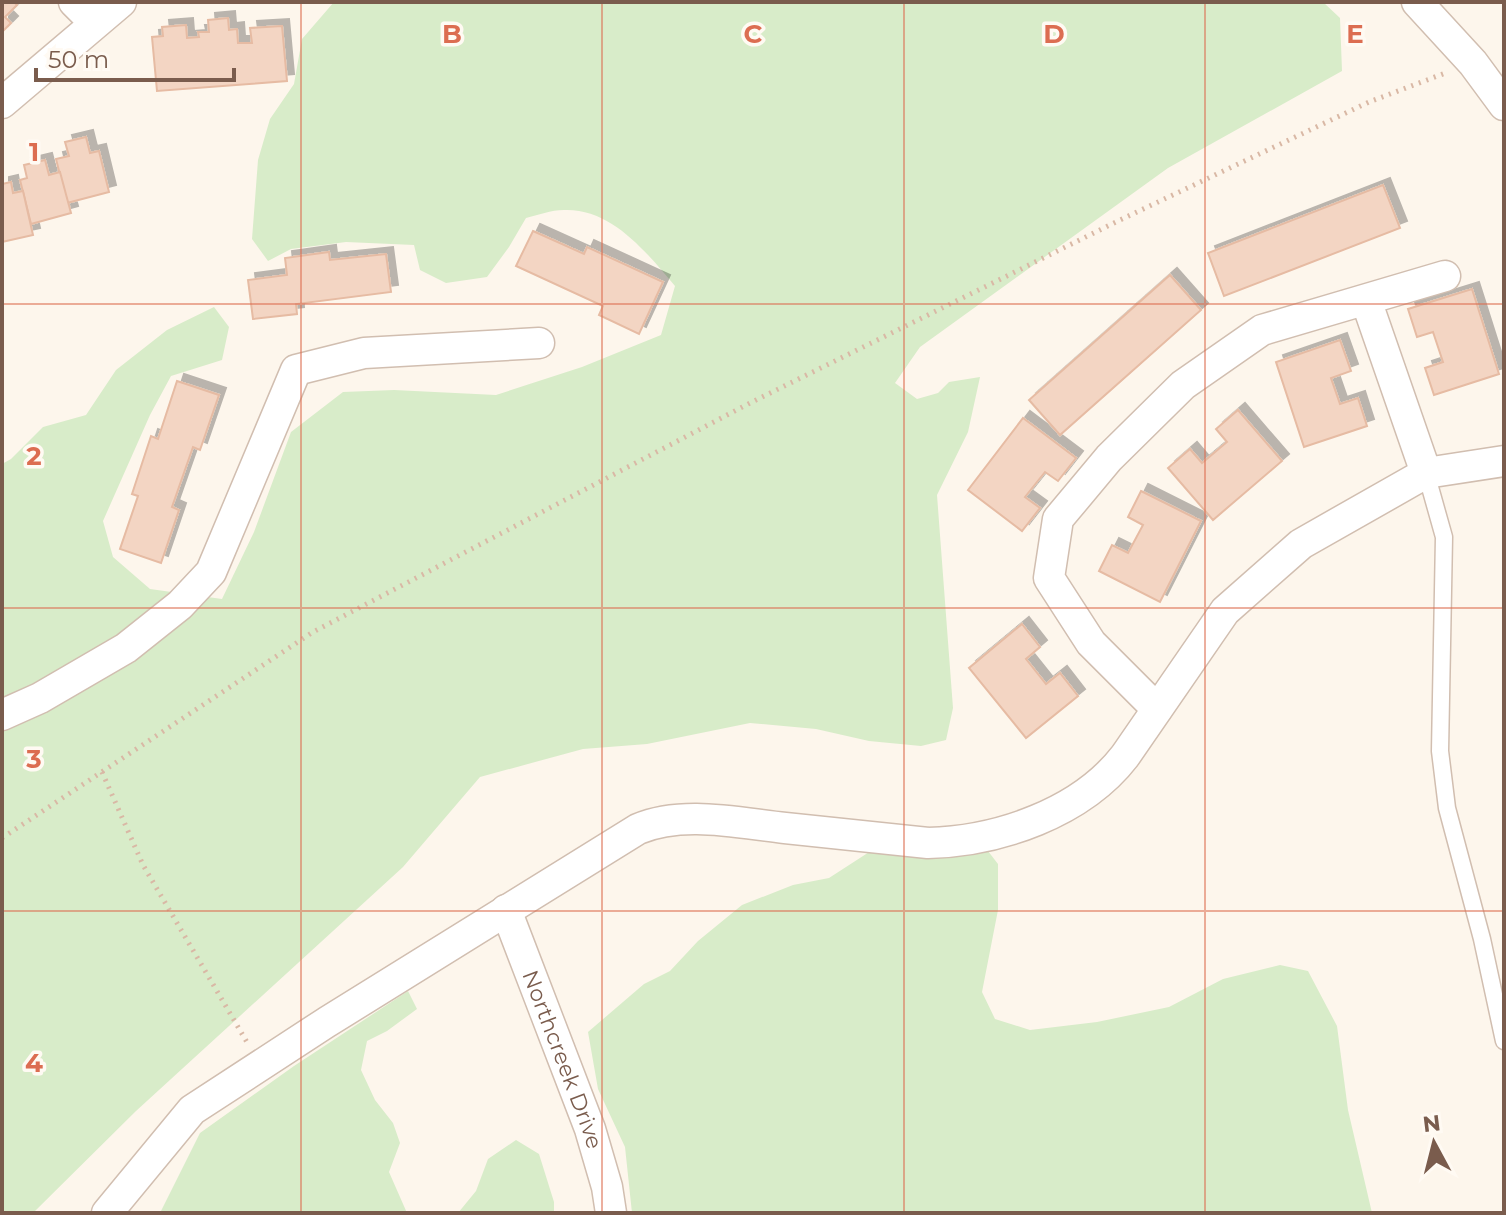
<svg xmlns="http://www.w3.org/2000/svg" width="1506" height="1215" font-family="Montserrat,sans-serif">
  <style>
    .green { fill: #d8ecc9 }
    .building { fill: #f3d5c3; stroke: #e6bba3; stroke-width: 2; filter: url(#shadow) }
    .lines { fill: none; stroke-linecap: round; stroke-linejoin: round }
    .lane-casing { stroke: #d1beb0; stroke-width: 19 }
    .street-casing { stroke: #d1beb0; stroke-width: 33 }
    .path { stroke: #d9b8a5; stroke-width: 5; stroke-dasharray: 2 6; stroke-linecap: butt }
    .lane { stroke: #fff; stroke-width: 16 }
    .street { stroke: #fff; stroke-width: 30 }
    .grid { fill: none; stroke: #dc6d51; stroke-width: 2; stroke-opacity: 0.55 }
    .labels { text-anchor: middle; stroke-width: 7; stroke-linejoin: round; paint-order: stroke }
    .street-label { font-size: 22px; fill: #7a5c4d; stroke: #fffaf3 }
    .grid-label { font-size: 26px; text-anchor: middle; font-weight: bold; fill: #dc6d51; stroke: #fffaf3; stroke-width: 7; stroke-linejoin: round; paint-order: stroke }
  </style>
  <defs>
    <filter id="shadow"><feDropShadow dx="7" dy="-7" stdDeviation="0" flood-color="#0004"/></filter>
  </defs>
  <rect width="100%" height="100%" fill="#fdf6ec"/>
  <g class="green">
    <path d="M334,2H1323L1340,18L1342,71L1168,168L920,347L895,383L917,399L938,393L949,382L980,377L968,432L937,495L953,708L946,740L921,746L869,741L816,729L750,723L647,744L583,749L480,777L403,867L136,1111L33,1213H2V464L11,459L43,427L86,415L116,370L167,330L214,307L229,327L222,360L171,376L150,415L103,521L113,557L150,589L222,599L254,532L291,432L343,392L394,390L496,395L582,367L661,335L675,286C647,253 612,208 564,210C551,210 538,215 526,218L509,247L487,277L446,283L420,270L414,245L346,242L291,249L268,261L252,239L258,160L270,119L294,84L302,39Z"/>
    <polygon points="974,833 998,864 998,910 982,992 995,1019 1030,1030 1097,1022 1169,1007 1223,979 1280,965 1308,971 1337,1026 1348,1110 1372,1213 632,1213 625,1147 598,1089 588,1032 644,984 670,971 698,941 742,905 793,885 829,878 880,845"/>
    <polygon points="408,991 417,1009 387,1031 367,1041 361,1070 375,1100 393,1123 400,1143 389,1172 407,1213 160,1213 200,1133 294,1066"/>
    <polygon points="516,1140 539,1154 554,1202 554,1213 458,1213 476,1191 488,1159"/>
  </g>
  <g class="building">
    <polygon points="2,2 14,2 17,5 5,17 11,23 2,32"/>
    <polygon points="228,18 229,30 237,29 238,43 252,43 250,28 282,26 287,81 157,91 152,37 163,36 162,27 186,25 187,38 199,37 198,32 209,32 208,20"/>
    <polygon points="86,137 90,153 99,151 109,192 67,203 56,159 69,156 65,142"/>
    <polygon points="45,160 49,175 60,172 71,213 31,224 20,180 27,178 24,165"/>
    <polygon points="11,182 13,193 23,191 33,235 2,242 2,184"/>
    <polygon points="1383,185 1400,228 1224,296 1208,253"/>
    <polygon points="533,231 584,254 587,247 663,282 639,334 599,315 603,306 516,266"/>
    <polygon points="329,252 330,260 386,254 391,292 296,304 297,314 253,319 248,280 287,275 285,258"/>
    <polygon points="1170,275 1201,310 1060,435 1029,400"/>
    <polygon points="1472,289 1499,374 1434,395 1425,368 1443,362 1433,332 1417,337 1408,309"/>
    <polygon points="1340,340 1351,371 1331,378 1340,404 1358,398 1367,426 1304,447 1276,362"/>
    <polygon points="177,381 219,395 200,450 193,447 172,507 179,510 161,563 120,549 138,496 132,494 151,436 158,439"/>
    <polygon points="1238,410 1282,461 1213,520 1168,468 1190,449 1202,463 1227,442 1216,429"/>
    <polygon points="1023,418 1076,458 1058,481 1045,472 1025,497 1040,508 1022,531 968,490"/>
    <polygon points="1141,491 1201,521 1160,602 1099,571 1112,545 1128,553 1143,525 1128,517"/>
    <polygon points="1022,624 1040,647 1026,659 1046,684 1060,673 1078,696 1026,738 969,668"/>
  </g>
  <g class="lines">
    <defs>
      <polyline id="lane" points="1426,473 1444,537 1440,751 1447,808 1482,939 1504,1041"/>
      <g id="street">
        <polyline points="74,2 95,23"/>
        <polyline points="1417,2 1473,63 1504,105"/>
        <polyline points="2,103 121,2"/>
        <polyline points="1366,300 1426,473"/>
        <polyline points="1157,709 1091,643 1049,578 1058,519 1109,458 1183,385 1262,330 1445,276"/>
        <polyline points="2,715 40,698 126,648 180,605 211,572 296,370 364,353 539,343"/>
        <path id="s1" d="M506,910L590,1129L607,1187L611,1213"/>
        <path d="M107,1213L192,1110L327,1022L638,829C683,810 738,823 785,828C833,833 881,838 928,843C999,841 1081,813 1125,756L1225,611L1301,544L1426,473L1504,461"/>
      </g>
    </defs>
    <use href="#lane" class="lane-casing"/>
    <use href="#street" class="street-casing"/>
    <g class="path">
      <polyline points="102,772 143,865 248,1044"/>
      <polyline points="2,838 313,632 750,403 1120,220 1369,102 1448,72"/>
    </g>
    <use href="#lane" class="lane"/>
    <use href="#street" class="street"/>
  </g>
  <path class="grid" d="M301,2V1213M602,2V1213M904,2V1213M1205,2V1213M2,304H1504M2,608H1504M2,911H1504"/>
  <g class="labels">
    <g class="street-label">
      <text dy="8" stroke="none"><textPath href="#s1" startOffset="160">Northcreek Drive</textPath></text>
    </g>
  </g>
  <g class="grid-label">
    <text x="452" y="43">B</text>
    <text x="753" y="43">C</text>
    <text x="1054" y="43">D</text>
    <text x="1355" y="43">E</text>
    <text x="34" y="161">1</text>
    <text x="34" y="465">2</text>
    <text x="34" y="768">3</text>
    <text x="34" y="1072">4</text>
  </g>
  <rect width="1506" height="1215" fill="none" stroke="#7a5c4d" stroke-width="8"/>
  <g transform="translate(1434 1143) rotate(353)" stroke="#fffaf3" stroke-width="6" paint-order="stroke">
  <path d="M0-6L14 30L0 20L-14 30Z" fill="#7a5c4d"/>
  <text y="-12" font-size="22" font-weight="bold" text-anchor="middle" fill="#7a5c4d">N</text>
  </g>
  <path d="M36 68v12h198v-12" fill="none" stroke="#7a5c4d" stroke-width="4"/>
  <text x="48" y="68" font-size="24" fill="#7a5c4d" stroke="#fffaf3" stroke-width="6" paint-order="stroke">50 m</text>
</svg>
